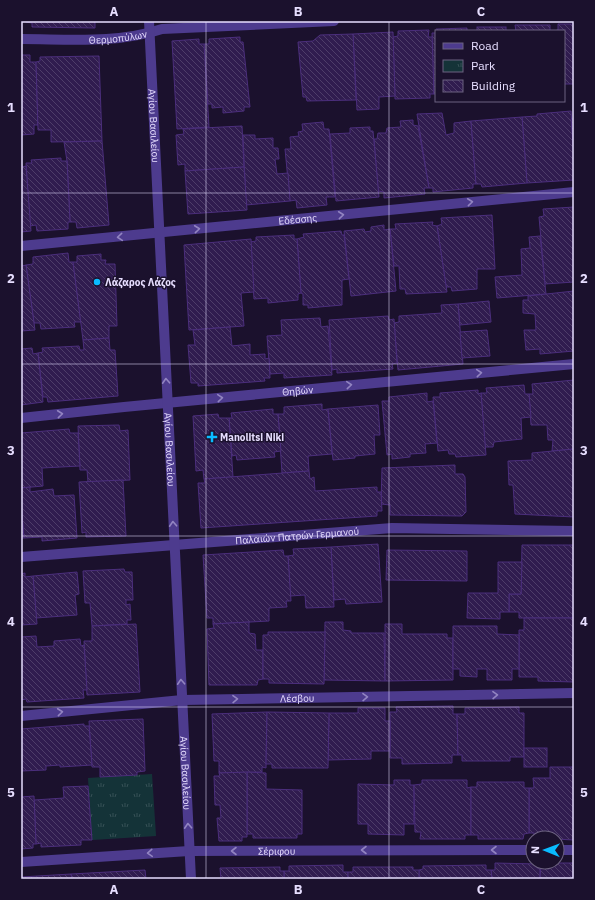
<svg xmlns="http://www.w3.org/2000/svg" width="595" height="900" font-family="'IBM Plex Sans',sans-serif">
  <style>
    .park { fill: url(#park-tufts) }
    .building { fill: url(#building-back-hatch); stroke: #4b2e7c }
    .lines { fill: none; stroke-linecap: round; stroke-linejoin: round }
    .minor { stroke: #4d3b8e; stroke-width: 10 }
    .tertiary { stroke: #4d3b8e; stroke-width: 10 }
    .oneway { stroke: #9284c1 }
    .grid { fill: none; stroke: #e7deff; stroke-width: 1; stroke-opacity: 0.55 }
    .poi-dot { fill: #0abbff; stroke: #1b112d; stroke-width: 1.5 }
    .labels { text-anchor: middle; stroke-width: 3; stroke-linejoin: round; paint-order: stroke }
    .street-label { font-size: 10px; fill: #e7deff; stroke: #1b112d }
    .poi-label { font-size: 10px; font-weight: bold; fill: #e7deff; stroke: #1b112d; text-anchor: start }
    .neatline { fill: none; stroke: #e7deff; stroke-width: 1.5 }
    .grid-label { font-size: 13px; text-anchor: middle; font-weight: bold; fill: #e7deff }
  </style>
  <defs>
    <pattern id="park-tufts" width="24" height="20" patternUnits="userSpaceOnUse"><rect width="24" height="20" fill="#143338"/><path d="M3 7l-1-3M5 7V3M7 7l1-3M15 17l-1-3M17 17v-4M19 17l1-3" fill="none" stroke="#365056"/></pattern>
    <pattern id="building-back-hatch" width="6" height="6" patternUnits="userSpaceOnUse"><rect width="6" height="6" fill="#301c4f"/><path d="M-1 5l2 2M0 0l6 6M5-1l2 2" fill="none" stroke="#4e3d69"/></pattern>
  </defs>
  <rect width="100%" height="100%" fill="#1b112d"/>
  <polygon class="park" points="152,774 156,836 92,840 88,778"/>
  <g class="building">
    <polygon points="26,21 95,21 95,28 32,27 32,23 26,22"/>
    <polygon points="558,24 574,24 574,84 564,84 564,31 554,31 558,30"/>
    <polygon points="515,25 550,25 550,31 554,31 516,31"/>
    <rect x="477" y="27" width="29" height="4"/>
    <polygon points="467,28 467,31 436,31 436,29"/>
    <polygon points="429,30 428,37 433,37 434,94 430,94 430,98 395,99 393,37 398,36 398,31"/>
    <polygon points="393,32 395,96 379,97 379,109 357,110 353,34"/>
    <polygon points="432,33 436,33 436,94 434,94"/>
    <polygon points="353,34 356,100 307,101 306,97 303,97 298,42 313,41 320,35"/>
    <polygon points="240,37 240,42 243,42 250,107 244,107 244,111 223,113 223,107 212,108 212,104 208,104 204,44 209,44 209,39"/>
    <polygon points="199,39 199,44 204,44 209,127 177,129 172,41"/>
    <polygon points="21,55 30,55 30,62 36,62 38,125 34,125 34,134 21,135"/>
    <polygon points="99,56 102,141 51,142 51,130 38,130 36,62 40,61 40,57"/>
    <polygon points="571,111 574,156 574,180 527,183 522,117 537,116 537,114"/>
    <polygon points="442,113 446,135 454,133 454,123 471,121 476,184 473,184 473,188 433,192 433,188 429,188 417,114"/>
    <polygon points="522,117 527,183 482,187 481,184 476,184 471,121"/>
    <polygon points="571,119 574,119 574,156"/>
    <polygon points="413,120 413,125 418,126 429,188 424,188 425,194 384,198 384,192 378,191 374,139 377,139 378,133 386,133 387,128 401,127 400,121"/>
    <polygon points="323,122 324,129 329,129 335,197 326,197 327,205 297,208 296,200 290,201 285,149 291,149 290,137 299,136 298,132 303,131 302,124"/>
    <polygon points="242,126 244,167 185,171 185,164 178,165 176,135 184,134 183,129"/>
    <polygon points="370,127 370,131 373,131 379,197 336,201 330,134 350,133 350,128"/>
    <polygon points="243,135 255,135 255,139 273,138 273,148 278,148 279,159 275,159 277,174 288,173 290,201 246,205"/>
    <polygon points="102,141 109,225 77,228 76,222 70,222 67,161 64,142"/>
    <polygon points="61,158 61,161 67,161 70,222 68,222 68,229 37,231 36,225 30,226 26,163 32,163 31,160"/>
    <polygon points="21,160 22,167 26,166 31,231 21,232"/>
    <polygon points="244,167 247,210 188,214 185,171"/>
    <polygon points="574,207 574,282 545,284 539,217 544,216 543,209"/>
    <polygon points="492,215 495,269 477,269 477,289 452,291 451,287 446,287 437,226 442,224 441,218"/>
    <polygon points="433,222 432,225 437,226 447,292 406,294 405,289 400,289 399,266 394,266 390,229 396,229 395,224"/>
    <polygon points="384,225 384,230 390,229 396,291 351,296 344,231 364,229 365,232 371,231 371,227"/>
    <polygon points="341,231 342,235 344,235 349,279 342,280 342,305 308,308 308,305 303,305 303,294 301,293 297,239 304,237 303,234"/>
    <polygon points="294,235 294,239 297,239 301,293 298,294 298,300 268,303 268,298 254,299 250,242 256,241 256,237"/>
    <polygon points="540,236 546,294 497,298 495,277 522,275 521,249 530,248 529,237"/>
    <polygon points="251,239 254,292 241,293 244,326 189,330 184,245"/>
    <polygon points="68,253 69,262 73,262 81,322 74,322 75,327 41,329 40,323 34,323 26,265 33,264 33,257"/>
    <polygon points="101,254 101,260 106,260 105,264 115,264 117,326 109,326 109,338 83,340 73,262 77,262 77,256"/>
    <polygon points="21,259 22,266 26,265 35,330 21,331"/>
    <polygon points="574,291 574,351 540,354 540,349 526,350 524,330 536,330 535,314 523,313 523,300 528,300 528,296"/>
    <polygon points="489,301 491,322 460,325 458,304"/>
    <polygon points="458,304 463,364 398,370 394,323 399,322 399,316 442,313 441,305"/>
    <polygon points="388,316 389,320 394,319 397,363 392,364 393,369 337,373 337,369 332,370 329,320"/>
    <polygon points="320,318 321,327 328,326 332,375 284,378 284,373 270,374 267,336 282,335 281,320"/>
    <polygon points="230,327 232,346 250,344 250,355 265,354 265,359 269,358 270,378 264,378 265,381 198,386 198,383 191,383 188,345 195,345 193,330"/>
    <polygon points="487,330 490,356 462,358 460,332"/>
    <polygon points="109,338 110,350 115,350 118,396 48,402 47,397 43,397 38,353 43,352 42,348 79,346 80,350 84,350 83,340"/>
    <polygon points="32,348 33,354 38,353 43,402 21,405 21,349"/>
    <polygon points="574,380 574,449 552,451 553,440 548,440 547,425 531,425 529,394 533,394 532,384"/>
    <polygon points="524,385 525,394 529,394 531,417 521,418 522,439 494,442 493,447 485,447 481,393 487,393 486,388"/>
    <polygon points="478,390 478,394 481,393 486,455 456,457 455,454 449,454 448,450 438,451 433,397 440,397 440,393"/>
    <polygon points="427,393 427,402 433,401 437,443 425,444 426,453 410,454 410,457 392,459 392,454 387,455 382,401 389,401 389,397"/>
    <polygon points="322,404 322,410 328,409 332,454 308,456 309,471 282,473 278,414 284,414 284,407"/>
    <polygon points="378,405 380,435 374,435 375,454 355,456 355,458 333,460 328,409"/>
    <polygon points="273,409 273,414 278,414 281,451 274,452 275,457 237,460 236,455 232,456 229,418 232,418 231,413"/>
    <polygon points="218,414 219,418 229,418 233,477 204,479 203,470 196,471 193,416"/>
    <polygon points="119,425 120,431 128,430 130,480 88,482 87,470 80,470 78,426"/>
    <polygon points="69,429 70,433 78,433 80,466 42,468 43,486 21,488 21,433"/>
    <polygon points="574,449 574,517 515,514 513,485 509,485 508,461 532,460 532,453"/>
    <polygon points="455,465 455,474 463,474 465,477 466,512 462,516 390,515 390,505 381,504 382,468"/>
    <polygon points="309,471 310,479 314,477 315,491 377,487 377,492 381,492 382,511 377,511 377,516 201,528 198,483 205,483 204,479"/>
    <polygon points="123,480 126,536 86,537 86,532 82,533 79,482"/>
    <polygon points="30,487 30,492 53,489 54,496 74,495 77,538 42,541 42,537 24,538 21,504 21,488"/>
    <polygon points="21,504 24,538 21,538"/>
    <polygon points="378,544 382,602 346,604 345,599 334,600 331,547"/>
    <polygon points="522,545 574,545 574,618 519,618 519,612 509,612 509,594 521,594"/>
    <polygon points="331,547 334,607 306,608 305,595 290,596 288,556 294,555 293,549"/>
    <polygon points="283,550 284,556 288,556 291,601 286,601 287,607 269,608 269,621 213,624 213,618 207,618 203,555"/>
    <polygon points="387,550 467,551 467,581 386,580"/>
    <polygon points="498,562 522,562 521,594 509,594 509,612 500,612 500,619 467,618 468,593 498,593"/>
    <polygon points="124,569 125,572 132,572 133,600 126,600 126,605 130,604 131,620 127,620 127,624 92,626 90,603 85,603 83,571"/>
    <polygon points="77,572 79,594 75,595 77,615 36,618 33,576"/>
    <polygon points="25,573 25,577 33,576 37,624 21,625 21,574"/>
    <polygon points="524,618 574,618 574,682 538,681 538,677 519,677 519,630 524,630"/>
    <polygon points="249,622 249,633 255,634 256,650 263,650 263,679 258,680 257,685 209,685 207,629 214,628 213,624"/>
    <polygon points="325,622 343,622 343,630 351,631 351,633 384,633 385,681 324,680"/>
    <polygon points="136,624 140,692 87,695 84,641 92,641 92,626"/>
    <polygon points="385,624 402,624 402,634 447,634 447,638 453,638 453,680 385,681"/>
    <polygon points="453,626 497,626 497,634 519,635 519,669 512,669 512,680 487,680 487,669 477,669 477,677 460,676 460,669 453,669"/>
    <polygon points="268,632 325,632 324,684 269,683 269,679 263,679 263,635 268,635"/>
    <polygon points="36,636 37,647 54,646 54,641 80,639 81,646 84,645 87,690 83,690 84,698 27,702 26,699 21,700 21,637"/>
    <polygon points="453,706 453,714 457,714 458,755 452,755 452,763 402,764 402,758 390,758 390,712 397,712 396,707"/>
    <polygon points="519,707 519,713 524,713 524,757 510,757 510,761 462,761 462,755 458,755 457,714 465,714 465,708"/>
    <polygon points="358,708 385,708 385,721 390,721 390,751 371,751 371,759 328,760 329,713 358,713"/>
    <polygon points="267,712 266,768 262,767 262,772 219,773 219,761 214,761 212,714"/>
    <polygon points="267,712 329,713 328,768 272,768 272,764 266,764"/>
    <polygon points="143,719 145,771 137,772 137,775 100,777 100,767 92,767 89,721"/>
    <polygon points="84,724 84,726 89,726 92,765 60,767 60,765 46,766 46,770 21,771 21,729"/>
    <rect x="524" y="748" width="23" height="19"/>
    <polygon points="550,767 574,767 574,840 534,838 534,833 529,833 529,788 534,788 533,778 550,778"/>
    <polygon points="247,772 266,773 266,789 302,790 302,834 297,834 297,838 253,838 253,834 247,834"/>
    <polygon points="247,772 247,837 242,837 242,841 219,841 217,818 221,818 220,805 215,805 214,776 220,776 219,773"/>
    <polygon points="394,780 410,780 410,785 414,785 414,824 404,824 404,835 368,834 368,824 358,824 358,784 394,785"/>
    <polygon points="422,780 467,780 467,788 471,787 471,835 465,835 465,839 420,839 421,832 415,832 414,785 422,784"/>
    <polygon points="477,782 524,782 524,788 529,788 529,833 524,834 523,839 478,839 478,835 471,835 471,787 477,787"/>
    <polygon points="88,786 92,840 81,840 81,845 41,847 41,843 36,844 34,800 64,798 63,787"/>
    <polygon points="34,796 36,844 33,844 33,848 21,849 21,797"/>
    <polygon points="495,863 537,864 537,868 540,868 540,879 492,879 491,870 495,870"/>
    <polygon points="541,863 574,863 574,879 540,879"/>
    <polygon points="343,865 343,872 348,872 348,879 284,879 284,871 289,871 289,866"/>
    <polygon points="486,865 486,870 491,870 492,879 419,879 419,870 423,869 423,866"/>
    <polygon points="280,867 280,871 284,871 284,879 221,879 220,868"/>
    <polygon points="353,867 413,867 413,870 419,870 419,879 348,879 348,872 353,872"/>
    <polygon points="145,870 146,879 72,879 71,874"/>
    <polygon points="71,874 72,879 21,879 21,877"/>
  </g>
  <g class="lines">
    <g class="minor">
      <path id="s1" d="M21,39C68,39 117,44 162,29L334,21"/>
      <path id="s2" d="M21,246L574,192"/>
      <path id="s3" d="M21,418L124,407L574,364"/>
      <path id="s4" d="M21,557L392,528L574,531"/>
      <path id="s5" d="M21,716L182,700L574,693"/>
      <polyline points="557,850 574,850"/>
      <path id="s6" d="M21,862L189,851L533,850"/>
    </g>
    <path class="tertiary" id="s7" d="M149,21L191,879"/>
  </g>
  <defs><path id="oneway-chevron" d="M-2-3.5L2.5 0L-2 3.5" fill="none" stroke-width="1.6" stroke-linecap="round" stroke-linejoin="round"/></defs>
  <g class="oneway">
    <use href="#oneway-chevron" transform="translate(470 202) rotate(-6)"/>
    <use href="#oneway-chevron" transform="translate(341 215) rotate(-6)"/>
    <use href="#oneway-chevron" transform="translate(197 229) rotate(-6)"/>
    <use href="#oneway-chevron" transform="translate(120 237) rotate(175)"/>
    <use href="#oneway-chevron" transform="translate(479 373) rotate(-5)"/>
    <use href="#oneway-chevron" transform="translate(166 381) rotate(-93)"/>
    <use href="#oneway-chevron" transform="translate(349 385) rotate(-5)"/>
    <use href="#oneway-chevron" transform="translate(220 398) rotate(-5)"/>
    <use href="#oneway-chevron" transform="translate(60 414) rotate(-6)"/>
    <use href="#oneway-chevron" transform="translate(173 524) rotate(-93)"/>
    <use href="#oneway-chevron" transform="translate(181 682) rotate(-93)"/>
    <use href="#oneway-chevron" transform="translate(495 695) rotate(-1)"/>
    <use href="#oneway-chevron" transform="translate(365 697) rotate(-1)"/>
    <use href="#oneway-chevron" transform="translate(235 699) rotate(-1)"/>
    <use href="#oneway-chevron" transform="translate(60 712) rotate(-6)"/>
    <use href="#oneway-chevron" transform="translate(188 826) rotate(-93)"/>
    <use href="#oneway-chevron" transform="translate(364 850) rotate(180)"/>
    <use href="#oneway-chevron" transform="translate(494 850) rotate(180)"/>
    <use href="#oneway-chevron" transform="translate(234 851) rotate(180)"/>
    <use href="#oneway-chevron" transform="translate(150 853) rotate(176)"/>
  </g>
  <path class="grid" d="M206,21V879M389,21V879M21,193H574M21,364H574M21,536H574M21,707H574"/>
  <g class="poi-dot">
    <circle cx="97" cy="282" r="4"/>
    <path d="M210 431h4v4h4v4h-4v4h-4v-4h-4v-4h4z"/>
  </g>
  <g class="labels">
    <g class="street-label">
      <text dy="4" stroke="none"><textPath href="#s1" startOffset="97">Θερμοπύλων</textPath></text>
      <text dy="4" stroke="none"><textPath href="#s7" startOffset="105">Αγίου Βασιλείου</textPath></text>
      <text dy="4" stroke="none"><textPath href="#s2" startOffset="278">Εδέσσης</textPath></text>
      <text dy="4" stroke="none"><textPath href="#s3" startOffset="278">Θηβών</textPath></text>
      <text dy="4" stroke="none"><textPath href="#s7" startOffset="429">Αγίου Βασιλείου</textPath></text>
      <text dy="4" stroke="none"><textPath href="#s4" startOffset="277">Παλαιών Πατρών Γερμανού</textPath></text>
      <text dy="4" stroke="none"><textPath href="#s5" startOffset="277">Λέσβου</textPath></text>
      <text dy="4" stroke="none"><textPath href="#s7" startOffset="753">Αγίου Βασιλείου</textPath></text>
      <text dy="4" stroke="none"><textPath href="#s6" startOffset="256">Σέριφου</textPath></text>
    </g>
    <g class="poi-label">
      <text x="105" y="286">Λάζαρος Λάζος</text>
      <text x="220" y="441">Manolitsi Niki</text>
    </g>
  </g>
  <rect width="595" height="900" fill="none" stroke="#1b112d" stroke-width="44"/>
  <rect x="435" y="30" width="130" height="72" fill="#1b112d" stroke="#6d6381"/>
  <rect x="443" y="43" width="20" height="6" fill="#4d3b8e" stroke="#6d6381"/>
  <text x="471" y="50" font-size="12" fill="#e7deff">Road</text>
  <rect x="443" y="60" width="20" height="12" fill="url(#park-tufts)" stroke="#6d6381"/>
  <text x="471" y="70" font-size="12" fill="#e7deff">Park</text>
  <rect x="443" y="80" width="20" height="12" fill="url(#building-back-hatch)" stroke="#6d6381"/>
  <text x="471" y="90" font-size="12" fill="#e7deff">Building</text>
  <g transform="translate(545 850) rotate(271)"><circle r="19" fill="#1b112d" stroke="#6d6381"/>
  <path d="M0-3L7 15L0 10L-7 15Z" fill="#0abbff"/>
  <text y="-6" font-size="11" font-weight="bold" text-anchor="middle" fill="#e7deff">N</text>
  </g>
  <rect x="22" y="22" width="551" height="856" class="neatline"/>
  <g class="grid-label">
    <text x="114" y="16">A</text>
    <text x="298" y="16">B</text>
    <text x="481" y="16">C</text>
    <text x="11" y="112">1</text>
    <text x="584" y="112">1</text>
    <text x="11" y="283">2</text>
    <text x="584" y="283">2</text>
    <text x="11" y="455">3</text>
    <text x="584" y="455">3</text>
    <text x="11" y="626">4</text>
    <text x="584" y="626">4</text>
    <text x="11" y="797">5</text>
    <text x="584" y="797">5</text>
    <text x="114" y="894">A</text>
    <text x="298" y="894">B</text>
    <text x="481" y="894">C</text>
  </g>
</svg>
